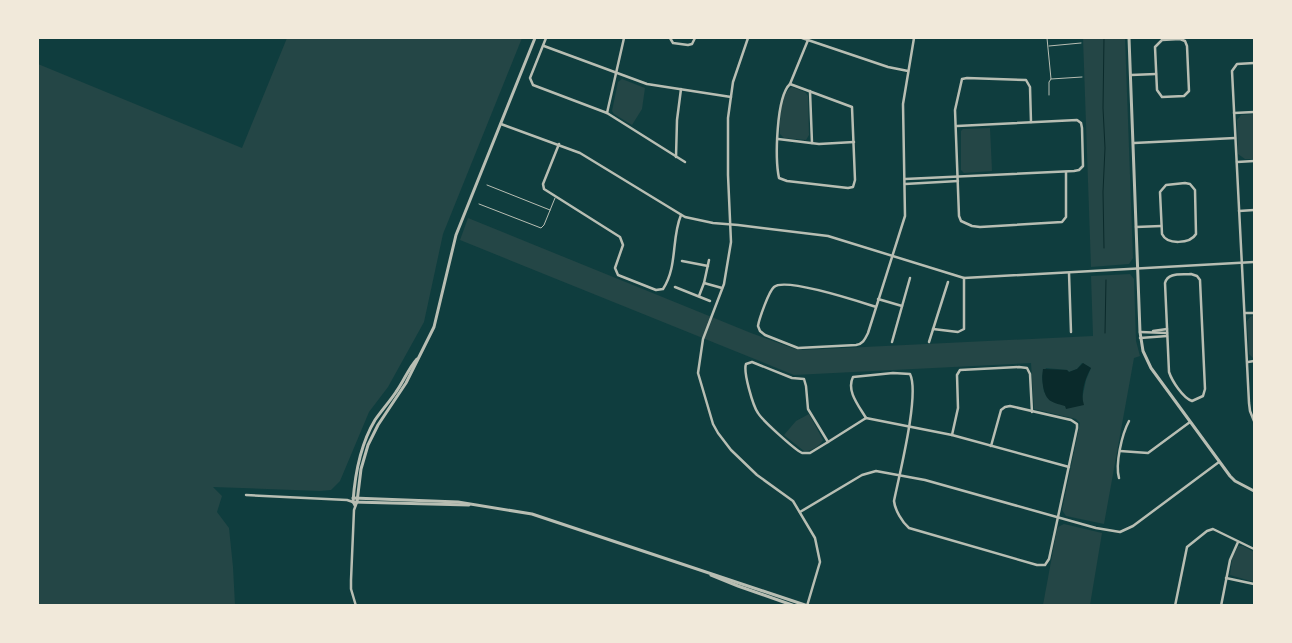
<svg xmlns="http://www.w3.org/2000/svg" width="1292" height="643" font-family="Figtree,sans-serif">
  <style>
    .green { fill: #244646; fill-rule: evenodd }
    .water { fill: #0a2a2b }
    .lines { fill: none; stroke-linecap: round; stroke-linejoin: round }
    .stream { stroke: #0a2a2b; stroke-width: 1 }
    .service { stroke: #b8beb3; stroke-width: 1 }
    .minor { stroke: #b8beb3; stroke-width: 2.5 }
    .tertiary { stroke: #b8beb3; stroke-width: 3 }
  </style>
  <rect width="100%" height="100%" fill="#0f3d3e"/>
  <g class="green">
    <polygon points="287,38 522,38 443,234 424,322 388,387 369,412 340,481 331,490 320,491 213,487 222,496 217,512 229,528 233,567 235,605 38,605 38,64 242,148"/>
    <polygon points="1083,38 1125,38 1133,258 1129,264 1091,267"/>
    <polygon points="622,79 645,88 642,109 632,125 614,114 612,111 618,82"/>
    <path d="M792,87L805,92L808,96L809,135L806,140L784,138L780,134C779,123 781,92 792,87Z"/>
    <polygon points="1254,114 1254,159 1245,159 1238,154 1237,120 1241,115"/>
    <polygon points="990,128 992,171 964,173 961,170 961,131 963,129"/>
    <path d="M468,218L751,333L795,349L803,350L1093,336L1091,276L1130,274L1134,279L1136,341L1140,356L1134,358L1104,524L1066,516L1062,510L1080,423L1076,419L1034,409L1031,363L794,375L460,240ZM1082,363L1091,368L1086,380L1082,399L1065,406L1044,392L1042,376L1046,368L1067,370L1069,372L1077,369Z"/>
    <polygon points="1254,315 1254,359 1249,354 1247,321 1250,317"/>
    <path d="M809,414L823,440C820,446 810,452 804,451L784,435L796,421Z"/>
    <polygon points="1064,524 1102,533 1090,605 1043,605 1057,529 1058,527"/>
    <polygon points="1238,546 1243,546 1254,552 1254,582 1230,575 1232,559"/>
  </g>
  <path class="water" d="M1083,363L1091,368C1085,378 1080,394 1084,405L1066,409L1065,406C1050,402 1046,401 1043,386C1042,380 1042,375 1043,369L1067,370L1069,372L1077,369Z"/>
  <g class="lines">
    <g class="stream">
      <polyline points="1104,248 1103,192 1105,148 1103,108 1104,38"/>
      <polyline points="1105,333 1106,280"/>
    </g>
    <g class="service">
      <polyline points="1047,38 1051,79 1049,82 1049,95"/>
      <polyline points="1049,46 1081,43"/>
      <polyline points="1051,79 1082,77"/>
      <polyline points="487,185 550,210"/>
      <polyline points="479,204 541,228 544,225 555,198"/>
    </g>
    <g class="minor">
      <polyline points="546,38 530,78 533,85 607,113 685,162"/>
      <polyline points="670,38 673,43 688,45 692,44 695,38"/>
      <polyline points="748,38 733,82 728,118 728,175 731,242 724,284 703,339 698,373 713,424 718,433 731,450 757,475 793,501 815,538 820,562 807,606"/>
      <polyline points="802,38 888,67 908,71"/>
      <polygon points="1180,39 1185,41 1187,46 1189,91 1184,96 1162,97 1157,90 1155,47 1162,40"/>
      <polyline points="544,46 647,84 731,97"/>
      <polyline points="1254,63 1237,64 1232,71 1249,403 1250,411 1254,421"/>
      <polyline points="1131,75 1156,74"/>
      <path d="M790,84L852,107L855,180L853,187L848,188L787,181L779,178C775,159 776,97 790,84Z"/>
      <polyline points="790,84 808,40"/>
      <polyline points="810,91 812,143"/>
      <polyline points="607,113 624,38"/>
      <polyline points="1234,113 1254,112"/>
      <polyline points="1031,122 1030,87 1026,80 967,78 962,79 955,110 959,216 961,221 972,226 980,227 1062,222 1066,217 1066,172"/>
      <polyline points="501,124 580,153 685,217 713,223 738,225 828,236 964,278 1254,262"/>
      <polyline points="778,139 819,144 854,142"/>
      <polyline points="1134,143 1235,138"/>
      <path d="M559,144L543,184L544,189L620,237L623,245L615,268L618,275L656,290L663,289C678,266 671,239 681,215"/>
      <polyline points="676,157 677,120 681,89"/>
      <polyline points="1237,162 1254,161"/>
      <polyline points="905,179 1074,171 1079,170 1083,166 1082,128 1081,123 1077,120 957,126"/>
      <path d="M1185,183L1190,184L1195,190L1196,234C1190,244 1167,245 1162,234L1160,192L1166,185Z"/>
      <polyline points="905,184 958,181"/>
      <polyline points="1239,211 1254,210"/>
      <polyline points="1136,227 1161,226"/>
      <polyline points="682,261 708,266"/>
      <polyline points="1069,273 1071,332"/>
      <path d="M1191,274L1197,276L1200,280L1205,389L1203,396L1192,401C1183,398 1172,381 1169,372L1165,283C1168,272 1181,275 1191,274Z"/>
      <polyline points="704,283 722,288"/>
      <polyline points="675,287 710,301"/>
      <polyline points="699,296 704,283 709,260"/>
      <polyline points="878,299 902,306"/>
      <path d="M876,307C860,302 786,277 774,287C769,291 759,319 758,326L760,331L765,335L798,348L856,345C863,344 865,339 868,333L905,216L903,104L914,38"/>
      <polyline points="1245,313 1254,313"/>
      <polyline points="933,329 958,332 964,329 964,278"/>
      <polyline points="1153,331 1167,329"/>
      <polyline points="1140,332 1167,333"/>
      <polyline points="1140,338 1167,336"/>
      <polyline points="892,342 910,278"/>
      <polyline points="929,342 948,282"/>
      <path d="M752,362L792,378L804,379L806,386L808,409L828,442L810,453H802C794,449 762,420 758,413C753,406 743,372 746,364Z"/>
      <polyline points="1248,362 1254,361"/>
      <path d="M866,418C859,406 846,391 853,377L893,373L910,374C920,394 899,476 894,501C895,510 902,522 909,528L1037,565H1045L1049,559L1077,428V424L1071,420L1010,406L1005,407L1001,410L991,446"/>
      <polyline points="866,418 952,435 1069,467"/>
      <polyline points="952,435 958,408 957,375 960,370 1019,367 1027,368 1030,374 1032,412"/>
      <polyline points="828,442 866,418"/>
      <polyline points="1120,451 1148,453 1190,422"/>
      <path d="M1119,478C1115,464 1122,434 1129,421"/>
      <polyline points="246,495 347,500 353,502 355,506"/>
      <polyline points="800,512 862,475 876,471 925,480 1096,528 1120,532 1133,526 1219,462"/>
      <polyline points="1226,578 1254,584"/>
      <polyline points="356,606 351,589 351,580 354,510 357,502"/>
      <polyline points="1175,606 1187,547 1207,531 1213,529 1254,549"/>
      <polyline points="1221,606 1230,560 1238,542"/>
    </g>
    <g class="tertiary">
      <polyline points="1129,38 1140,332 1143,351 1151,368 1230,476 1235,481 1254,491"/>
      <path d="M417,359C408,369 404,381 396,392C390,401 382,410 375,420C360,445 355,473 353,502L469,505"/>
      <polyline points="353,498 458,502 532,514 808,606"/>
      <polyline points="357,502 361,469 368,445 378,425 406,383 434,327 456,235 535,38"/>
      <polyline points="711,575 738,586 795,606"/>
    </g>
  </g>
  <rect width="1292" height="643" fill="none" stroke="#f1e9da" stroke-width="78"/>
</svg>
